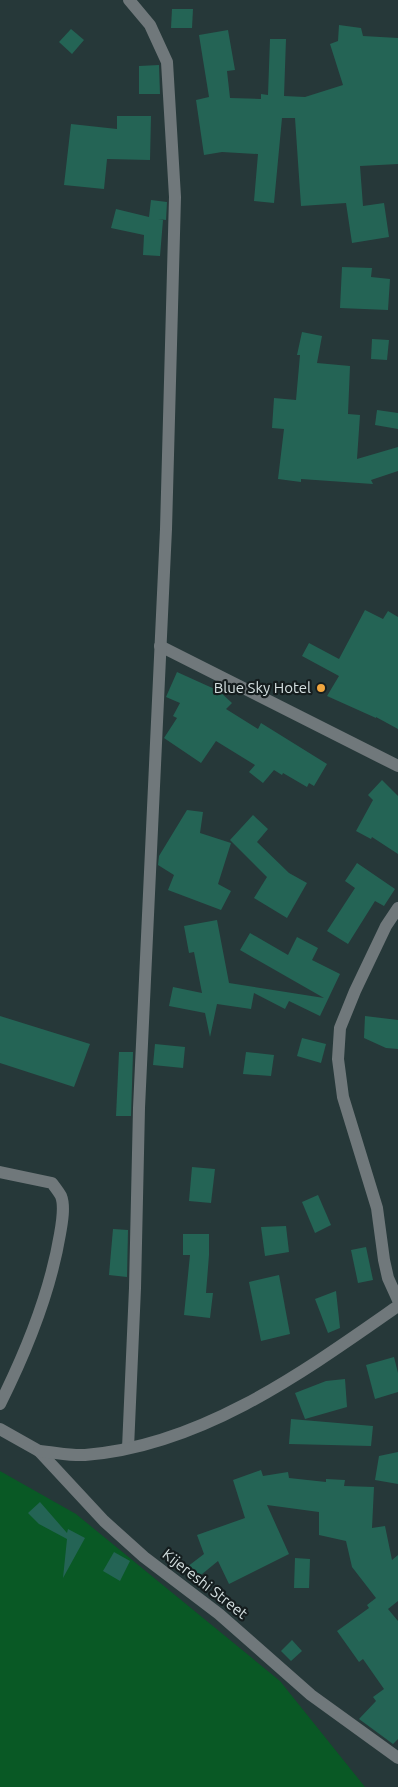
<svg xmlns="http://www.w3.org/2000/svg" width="398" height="1787" font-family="Ubuntu,sans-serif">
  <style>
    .green { fill: #095925 }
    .building { fill: #246455 }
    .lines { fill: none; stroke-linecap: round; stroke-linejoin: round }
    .minor { stroke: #70787b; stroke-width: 12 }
    .poi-dot { fill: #f1a63f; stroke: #151d1e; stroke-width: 2 }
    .labels { text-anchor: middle; stroke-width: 4.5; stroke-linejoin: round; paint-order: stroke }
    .poi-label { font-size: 15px; fill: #d5e0e1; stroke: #151d1e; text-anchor: end }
    .street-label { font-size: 15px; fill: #d5e0e1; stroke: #151d1e }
  </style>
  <rect width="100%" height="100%" fill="#263839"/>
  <polygon class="green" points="0,1471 76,1514 280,1681 365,1787 0,1787"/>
  <g class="building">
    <polygon points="172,9 193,9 192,28 171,28"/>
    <polygon points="339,25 361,28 363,36 398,38 398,164 360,166 363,206 384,203 389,237 352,243 346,203 301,206 295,118 282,118 274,203 254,201 258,154 222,152 204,155 196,100 209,97 199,35 228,30 235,70 227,71 230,98 261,99 261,94 268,95 270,39 286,39 284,96 305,97 343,85 330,44 338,41"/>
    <polygon points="71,29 84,40 72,54 59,42"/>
    <polygon points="159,65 160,94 139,94 139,66"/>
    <polygon points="117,116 151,116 150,160 107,159 104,189 64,185 71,124 117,129"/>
    <polygon points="151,200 167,202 166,220 158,219 163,220 160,256 143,255 144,235 111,228 116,209 149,217"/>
    <polygon points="342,267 372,268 371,277 390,279 388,310 340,308"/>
    <polygon points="302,332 322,336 317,363 350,366 348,414 360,415 357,459 398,447 398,471 371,480 373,484 301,479 301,482 278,479 284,429 272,428 274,398 296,400 300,355 297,355"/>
    <polygon points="372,339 389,340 387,360 371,359"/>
    <polygon points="377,410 398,413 398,429 375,425"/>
    <polygon points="365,610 383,619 388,611 398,617 398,729 376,717 376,718 327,696 339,676 302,656 309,643 339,659"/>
    <polygon points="177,672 219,691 232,703 226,709 258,729 261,723 327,764 314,786 309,783 307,787 283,773 282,775 274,770 263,783 249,772 255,765 216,741 201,763 164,738 177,718 173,716 180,703 166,697"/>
    <polygon points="382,780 398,796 398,854 372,837 371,839 356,831 373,800 368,795"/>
    <polygon points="187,810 203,812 200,833 231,843 218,884 231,891 221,910 168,890 174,875 158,865 159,856"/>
    <polygon points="253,815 268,829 257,842 289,873 307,883 287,918 254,898 267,877 230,840"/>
    <polygon points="357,863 395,889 384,906 375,901 348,944 327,931 355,888 345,881"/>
    <polygon points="217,920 229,983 324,998 240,950 250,933 288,955 297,937 318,948 312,960 340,974 320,1016 289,1001 285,1009 254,993 251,1009 217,1004 210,1037 205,1013 169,1006 173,987 202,993 194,952 189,953 184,926"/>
    <polygon points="0,1016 90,1044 74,1087 0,1063"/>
    <polygon points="365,1016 398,1020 398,1049 386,1048 364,1038"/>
    <polygon points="302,1038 326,1044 321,1063 297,1056"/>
    <polygon points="155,1044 185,1047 183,1068 153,1065"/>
    <polygon points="119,1052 133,1052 131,1116 116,1116"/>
    <polygon points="246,1052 274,1055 271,1076 243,1074"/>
    <polygon points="192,1167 215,1169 211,1203 189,1201"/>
    <polygon points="318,1195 331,1225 315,1233 302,1202"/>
    <polygon points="286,1226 289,1252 265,1256 261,1227"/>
    <polygon points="113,1229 128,1230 127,1277 109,1275"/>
    <polygon points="183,1234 209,1234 209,1255 206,1293 213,1293 210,1318 184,1315 190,1255 183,1255"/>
    <polygon points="366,1247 373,1280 358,1283 351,1250"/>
    <polygon points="279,1275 290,1334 261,1341 249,1282"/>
    <polygon points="336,1291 340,1328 328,1333 315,1299"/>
    <polygon points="394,1357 398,1373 398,1392 375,1399 366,1365"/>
    <polygon points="345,1379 347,1407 305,1419 295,1393 326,1381"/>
    <polygon points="291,1419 373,1426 371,1446 289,1444"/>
    <polygon points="398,1452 398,1484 375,1480 379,1456"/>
    <polygon points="261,1470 263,1476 288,1472 289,1478 326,1482 326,1479 345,1480 344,1486 374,1487 372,1528 385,1526 392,1560 398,1555 398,1601 388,1609 398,1621 398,1739 393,1744 359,1719 376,1701 373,1697 384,1689 363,1659 359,1662 337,1631 369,1608 367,1605 376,1598 352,1567 346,1541 319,1535 319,1512 267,1505 289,1554 229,1584 218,1561 196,1579 187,1567 204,1554 197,1535 245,1518 233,1480"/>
    <polygon points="40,1502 67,1533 68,1529 85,1538 63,1578 67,1539 39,1524 28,1513"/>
    <polygon points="114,1552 130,1561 120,1581 103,1571"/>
    <polygon points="295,1558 310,1559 309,1588 294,1588"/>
    <polygon points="292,1640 302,1651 291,1661 281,1651"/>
  </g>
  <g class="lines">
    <g class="minor">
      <polyline points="160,646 398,766"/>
      <polyline points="398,908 386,926 355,991 340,1028 338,1059 343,1097 377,1208 384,1260 388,1278 398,1300"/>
      <path d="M0,1172L52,1183C55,1187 59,1192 61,1196C65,1206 62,1223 60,1234C50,1294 27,1350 0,1404"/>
      <polyline points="0,1429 39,1451 104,1521 144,1557 219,1614 311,1695 398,1758"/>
      <polyline points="128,1448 135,1288 139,1108 166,529 175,197 167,62 150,25 129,0"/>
      <path d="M39,1451C54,1452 70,1456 85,1455C202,1446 305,1371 398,1306"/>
    </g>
  </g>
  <circle class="poi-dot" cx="321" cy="688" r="5"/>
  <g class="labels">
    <g class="poi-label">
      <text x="311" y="693">Blue Sky Hotel</text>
    </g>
    <g class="street-label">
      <text transform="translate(205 1584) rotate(38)" y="5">Kijereshi Street</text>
    </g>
  </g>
</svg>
